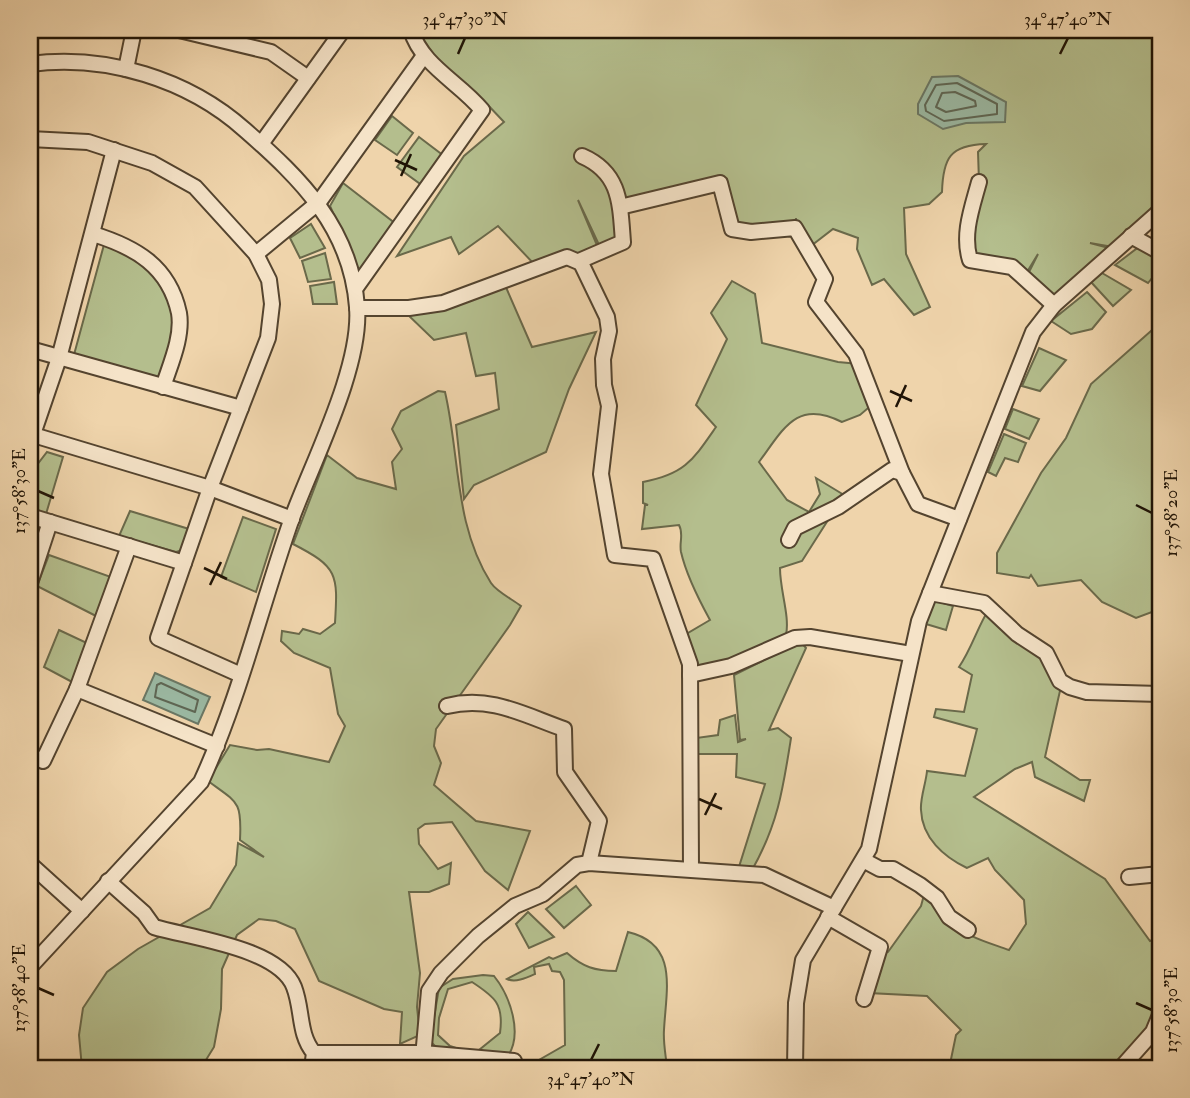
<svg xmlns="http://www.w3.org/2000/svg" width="1190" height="1098" font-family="'IM FELL Double Pica',serif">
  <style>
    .green { fill: #b4be8d; stroke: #6a694a; stroke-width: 2 }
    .water { fill: #9bb9a3; stroke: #6a7764; stroke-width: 2 }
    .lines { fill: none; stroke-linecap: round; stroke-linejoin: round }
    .shore { stroke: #5e6654; stroke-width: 2 }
    .minor-casing { stroke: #54442f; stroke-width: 18 }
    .minor { stroke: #f5e3c8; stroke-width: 14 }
    .ticks { fill: none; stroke: #201406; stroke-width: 2.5 }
    .neatline { fill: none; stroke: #201406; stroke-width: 2.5 }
    .ticks-label { font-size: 18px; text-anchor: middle; fill: #201406 }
  </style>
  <rect width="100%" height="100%" fill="#efd4ab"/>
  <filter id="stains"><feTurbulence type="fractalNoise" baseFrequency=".00286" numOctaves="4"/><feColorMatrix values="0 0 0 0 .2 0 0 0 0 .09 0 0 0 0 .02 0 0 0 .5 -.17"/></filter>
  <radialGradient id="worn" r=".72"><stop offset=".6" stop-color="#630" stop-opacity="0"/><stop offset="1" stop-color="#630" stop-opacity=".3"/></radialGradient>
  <g class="green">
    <path d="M412,30H1160V203L1113,247L1090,243L1109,248L1052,297L1029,272L1038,254L1024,277L970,260L979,182L978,152L986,144C950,145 943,158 942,192L929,204L904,208L906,254L930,307L914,315L884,279L872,285L857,249L858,238L833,229L807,249L796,226V218L795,228L732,231L720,184L622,206L620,239L600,247L578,200L599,250L534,264L498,226L459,254L451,237L397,256L464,156L504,122L486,103L423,57Z"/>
    <polygon points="392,116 413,133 397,155 375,140"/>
    <polygon points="419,137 444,156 423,186 397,167"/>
    <polygon points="343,183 396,224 362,271 358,270 330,206"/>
    <polygon points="311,224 325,248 300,258 290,238"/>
    <polygon points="105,241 151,264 178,312 163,387 72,362"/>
    <polygon points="1140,246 1160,255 1160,268 1148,283 1115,265"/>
    <polygon points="325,253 331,279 308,282 302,261"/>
    <polygon points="1102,273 1131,290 1113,306 1091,282"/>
    <path d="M732,281L755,294L762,343L838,362L859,364L874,403L860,415L842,422C797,399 784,428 759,462L787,500L809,512L820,494L816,478L844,495L802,561L780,568C780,591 790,616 786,635L732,663L696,669L683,636L710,620C699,600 686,574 681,552C679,542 684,534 679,525L642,529L645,505H648L643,503V482C685,474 693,460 716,427L696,405L727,339L711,313Z"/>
    <polygon points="334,282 337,304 313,304 310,286"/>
    <polygon points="505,285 532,347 596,332 569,389 546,452 474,485 464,499 456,425 499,409 495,373 476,376 466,333 434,340 406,313"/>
    <polygon points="1087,292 1106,312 1092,329 1071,334 1051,321"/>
    <polygon points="1160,323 1160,609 1136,618 1102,602 1081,580 1038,586 1031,575 1029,578 997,573 997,553 1041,473 1066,438 1091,384"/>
    <polygon points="1039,348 1066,360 1040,391 1022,386"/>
    <path d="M438,391L445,392C460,456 454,525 491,583C497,592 512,599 521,606L510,625L436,729L434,746L441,763L434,785L476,821L530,831L508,890L485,871L452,822L425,824L418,829L419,844L438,869L451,863L449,884L429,892H409L420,973L417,1007L420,1035L400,1044L402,1012L384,1009L319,981L295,929L276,921L259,919L237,935L222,969L221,1009L214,1047L201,1068H82L79,1035L83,1008L107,972L138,949L210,908L236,865L238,843L264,857L240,840C242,801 238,803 208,781L230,745L257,750L269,749L329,762L345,726L338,714L330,668L294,653L281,641L282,631L299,634L303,629L320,634L335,623C338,574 338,567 293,544L327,455L357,478L396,489L392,462L402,449L392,429L401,411Z"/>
    <polygon points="1013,409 1039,419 1029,439 1005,429"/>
    <polygon points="1004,434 1026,443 1018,462 1005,458 996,476 988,472"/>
    <polygon points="47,452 63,457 46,514 30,510 30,474"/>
    <polygon points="130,511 189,529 183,550 176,552 119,536"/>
    <polygon points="243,517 276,529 256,592 221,577"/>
    <polygon points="49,555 111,577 96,616 37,586"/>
    <polygon points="933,600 953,606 946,630 926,624"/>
    <path d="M989,609L1023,637L1062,682L1045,757L1080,780H1090L1084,801L1035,777L1032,762L1015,769L974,797L1105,879L1150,941L1160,937V1015L1118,1068H920L950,1064L956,1035L961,1030L927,996L869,993L882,954L888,952L921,906L924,895C935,901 939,910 948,919C965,937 987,942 1009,950L1026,924L1024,900L995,870L988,858L967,868C944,857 922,838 921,810C920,798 926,783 927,771L965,776L977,729L934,717L936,709L964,712L972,675L959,667C972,648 977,628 989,609Z"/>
    <polygon points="59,630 89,644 74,683 44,667"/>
    <path d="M801,642L806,648L769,730L778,728L791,738C783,789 778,824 752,870H738L765,784L736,777L737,754H698L696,738L718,735L720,720L735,715L738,742L746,739L740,740L734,675Z"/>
    <polygon points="576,886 591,905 564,928 546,909"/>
    <polygon points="528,912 554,937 529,948 516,924"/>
    <path d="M628,932C679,944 666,990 664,1030C663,1043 666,1056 667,1068H525L565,1045L564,980L560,972L552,971L549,964L534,967L535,974C526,978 515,983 507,979L549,957L553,959L567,953C583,967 595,971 616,971Z"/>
    <path d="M483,975L494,976C510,996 523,1033 508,1056L479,1050L500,1033C504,1004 495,997 472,982L448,989L439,1018L438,1035L450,1046L462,1050L437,1048L430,1041L439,988L453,979Z"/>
  </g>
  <g class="water">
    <polygon points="958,76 1006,102 1005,122 966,123 943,129 918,114 918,104 932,77"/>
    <polygon points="155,673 210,697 198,724 143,700"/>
  </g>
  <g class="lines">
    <g class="shore">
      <polygon points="957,83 997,104 997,114 944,121 926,111 925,105 936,85"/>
      <polygon points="955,92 975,101 976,106 946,112 936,107 942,93"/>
      <polygon points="161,683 198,700 195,712 155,697 157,685"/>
    </g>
    <defs>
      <g id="minor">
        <polyline points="179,30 271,52 308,78"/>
        <path d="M30,64C106,54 188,79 245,130C301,179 351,228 357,307C362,366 313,461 292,518C261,606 240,697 201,782L30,967"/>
        <polyline points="126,69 134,30"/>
        <polyline points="30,139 88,142 152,163 195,187 256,254 269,280 272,304 268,338 210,488 158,638 241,675"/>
        <polyline points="261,144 343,30"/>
        <path d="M979,182C972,208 962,234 970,260L1012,267L1054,305"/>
        <polyline points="620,207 720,183 732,229 751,232 795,228 825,279 816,302 856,354 902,473 918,504 959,519"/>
        <path d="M93,234C135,247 169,266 179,313C183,337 170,365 163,387"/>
        <polyline points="1131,236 1160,252"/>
        <polyline points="256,254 319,202 423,57"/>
        <path d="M579,261L623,242C620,204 621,173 582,156"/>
        <path d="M355,289L482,110C459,82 422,66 411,30"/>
        <polyline points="357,308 409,308 443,303 567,257 581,263 607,317 609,331 603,359 604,385 609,406 601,474 615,555 653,559 690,664 691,869"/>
        <polyline points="30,349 241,408"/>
        <polyline points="30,434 210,488 292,519"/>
        <polyline points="30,443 59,358 114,150"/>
        <polyline points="1160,458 1160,461"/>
        <polyline points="30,516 184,563"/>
        <polyline points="789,540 795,528 838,507 892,470 902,473"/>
        <polyline points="30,583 50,522"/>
        <polyline points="930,593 984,603 1017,634 1046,653 1060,681 1070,687 1087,692 1160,694"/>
        <polyline points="690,675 731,666 795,638 810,637 911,654"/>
        <polyline points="77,689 217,746"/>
        <path d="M447,706C490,695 524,715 564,729L565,772L599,821L589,863"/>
        <polyline points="30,755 43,761 77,689 129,546"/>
        <polyline points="865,861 880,869 893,869 920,885 937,898 949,917 968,930"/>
        <polyline points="30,864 82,911"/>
        <polyline points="1129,877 1160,874"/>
        <path d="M108,881L144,913L154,927C191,938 279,948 294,987C303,1010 298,1034 314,1053L312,1068"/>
        <polyline points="828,917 880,947 864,999"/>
        <polyline points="314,1053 423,1053 514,1061"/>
        <polyline points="422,1068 429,991 441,973 478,936 515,906 543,894 577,865 589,863 764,875 834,908"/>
        <polyline points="795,1068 796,1003 803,960 869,849 919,621 1033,332 1054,305 1160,211"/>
        <polyline points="1121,1068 1153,1032 1160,1015"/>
      </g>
    </defs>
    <use href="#minor" class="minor-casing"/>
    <use href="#minor" class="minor"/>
  </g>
  <path class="ticks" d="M458,54L465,38M1060,54L1068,38M395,160L417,170M401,176L411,154M890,391L912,401M896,407L906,385M38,491L54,498M1136,505L1152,513M204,568L227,579M210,585L221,562M699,799L722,809M705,815L716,793M38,988L54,995M1136,1003L1152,1010M591,1060L599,1044"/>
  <rect width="1190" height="1098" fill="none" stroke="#efd4ab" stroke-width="77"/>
  <rect x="38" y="38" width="1114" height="1022" class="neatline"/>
  <g class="ticks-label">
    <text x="465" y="25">34°47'30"N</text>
    <text x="1068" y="25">34°47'40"N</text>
    <text transform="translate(19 491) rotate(-90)" y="6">137°58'30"E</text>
    <text transform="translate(1171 513) rotate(-90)" y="6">137°58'20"E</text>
    <text transform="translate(19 988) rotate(-90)" y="6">137°58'40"E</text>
    <text transform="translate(1171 1010) rotate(-90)" y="6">137°58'30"E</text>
    <text x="591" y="1085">34°47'40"N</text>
  </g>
  <rect width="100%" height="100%" filter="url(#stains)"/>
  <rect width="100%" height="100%" fill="url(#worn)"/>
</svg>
